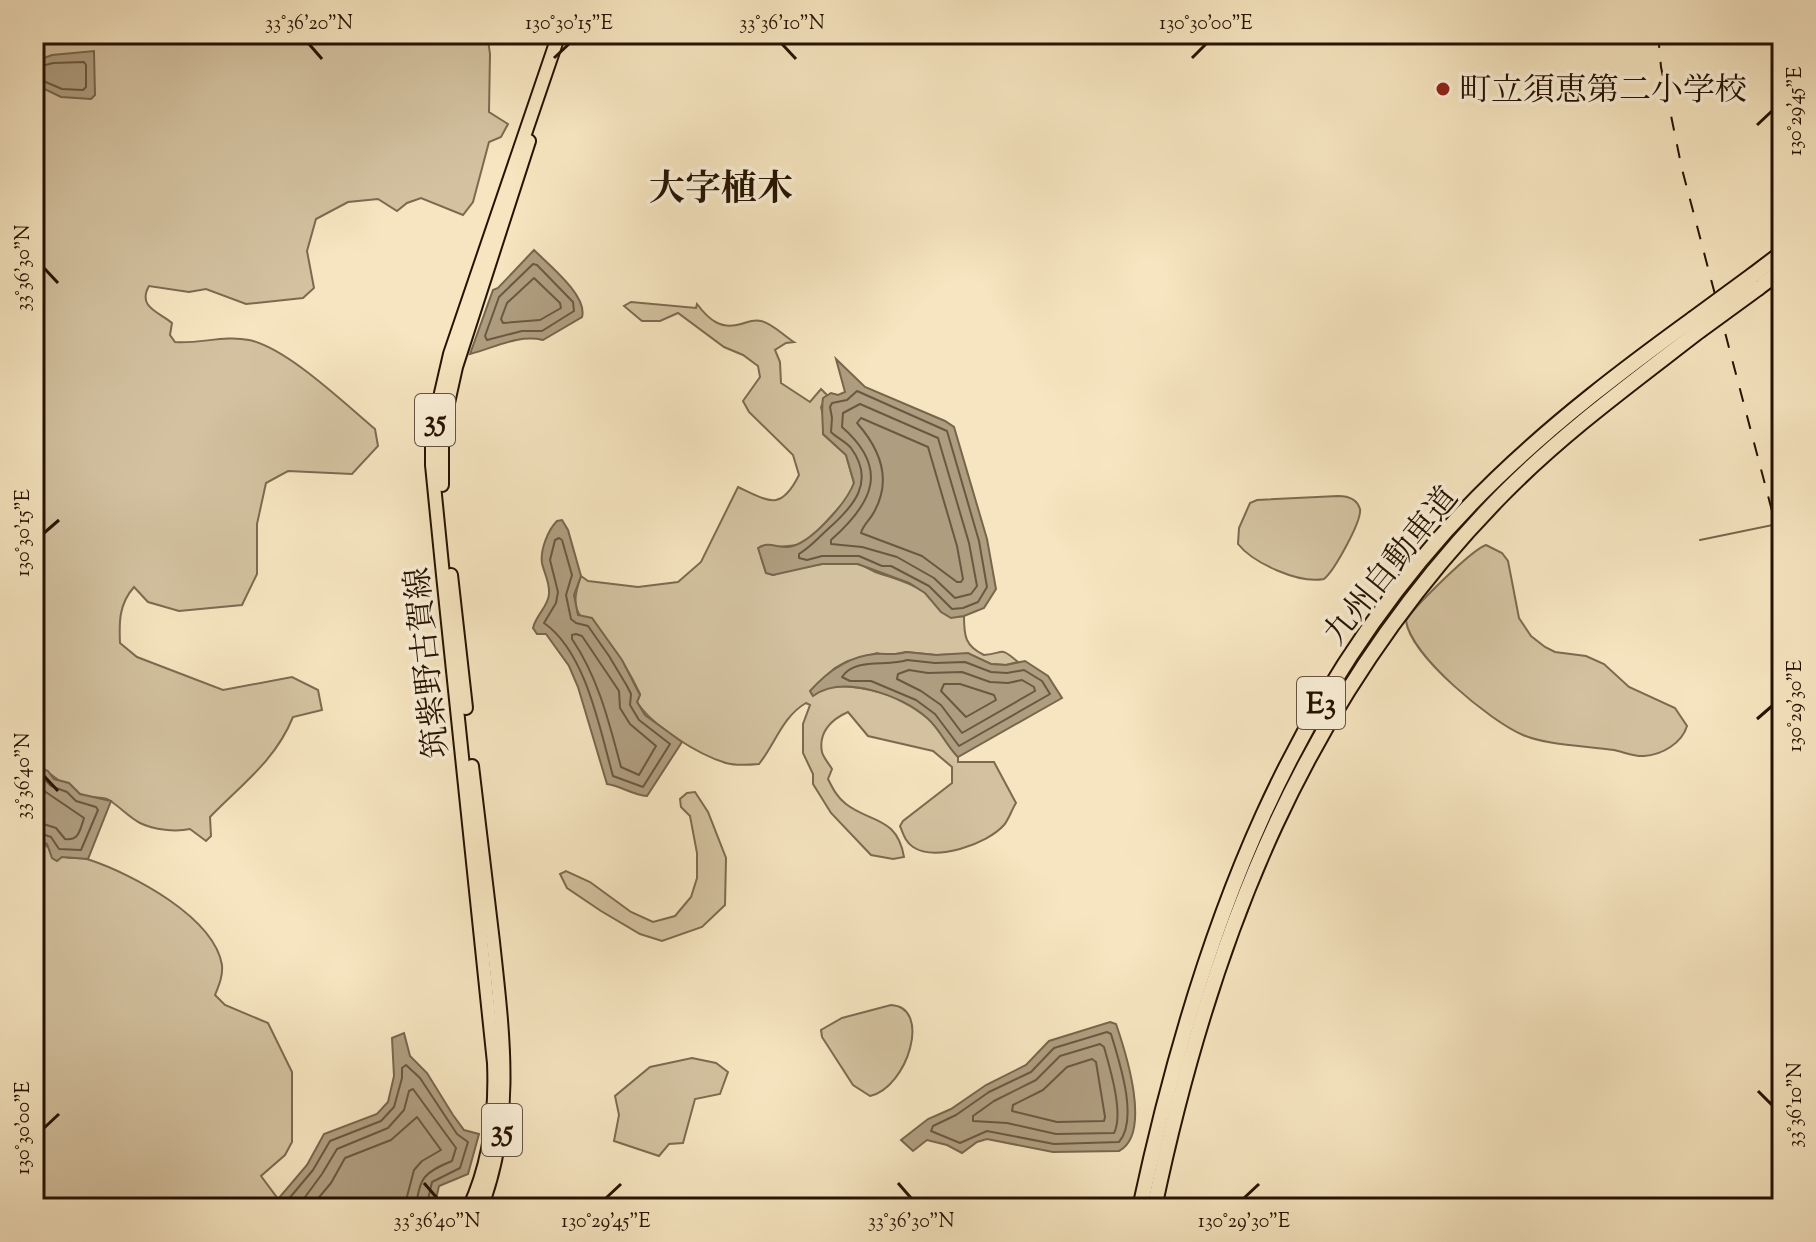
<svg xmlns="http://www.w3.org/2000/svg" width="1816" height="1242" font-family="'Sorts Mill Goudy','Noto Serif JP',serif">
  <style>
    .green { fill: #d3c19f; stroke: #7c6a50; stroke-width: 2 }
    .water { fill: #af9d7f; stroke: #78654c; stroke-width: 2 }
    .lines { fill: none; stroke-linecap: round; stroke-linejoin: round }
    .shore { stroke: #6a5840; stroke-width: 2 }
    .stream { stroke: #78654c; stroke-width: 2 }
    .primary-casing { stroke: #261200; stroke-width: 16 }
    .motorway-casing { stroke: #261200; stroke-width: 18 }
    .primary { stroke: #f6e5c0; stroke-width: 12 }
    .motorway { stroke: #f6e5c0; stroke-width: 14 }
    .rail { stroke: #261200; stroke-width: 2; stroke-dasharray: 14 14; stroke-linecap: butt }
    .motorway-bridge-casing { stroke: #261200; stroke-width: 18; stroke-linecap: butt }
    .motorway-bridge { stroke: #f6e5c0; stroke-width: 14 }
    .ticks { fill: none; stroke: #261200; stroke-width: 3 }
    .poi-dot { fill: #8f2418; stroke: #f9eed6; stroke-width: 3 }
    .labels { text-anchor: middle; stroke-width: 7; stroke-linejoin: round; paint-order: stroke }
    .shield { fill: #f9eed6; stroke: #655440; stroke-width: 2 }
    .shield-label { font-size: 30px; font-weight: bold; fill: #261200 }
    .poi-label { font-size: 32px; fill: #261200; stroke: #f9eed6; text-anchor: start }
    .street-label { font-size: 32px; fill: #261200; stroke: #f9eed6 }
    .quarter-label { font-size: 36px; font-weight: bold; fill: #261200; stroke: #f9eed6 }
    .neatline { fill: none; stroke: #261200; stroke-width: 3 }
    .ticks-label { font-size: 20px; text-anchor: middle; fill: #261200 }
  </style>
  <rect width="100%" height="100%" fill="#f6e5c0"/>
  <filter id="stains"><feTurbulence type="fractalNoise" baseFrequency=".0025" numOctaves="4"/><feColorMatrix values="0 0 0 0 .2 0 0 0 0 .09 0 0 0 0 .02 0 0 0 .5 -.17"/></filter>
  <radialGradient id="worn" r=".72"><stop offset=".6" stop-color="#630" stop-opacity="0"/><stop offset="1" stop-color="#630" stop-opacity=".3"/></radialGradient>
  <g class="green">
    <path d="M34,34H454L457,37L475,34L488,40L490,54L489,112L508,124L501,137L489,142L473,202L463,215L421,198L407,203L397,211L378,199L348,202L316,219L307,251L314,288L303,298L246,304L206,289L189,292L149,286C137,307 159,312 172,323L170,335L175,342C200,344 224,335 249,340C287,348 344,403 375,429L378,446L352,474L288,471L266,483L257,524V574L242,605L179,611L148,602L134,587C119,604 119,622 120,643L137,657L223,690L292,677L318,690L322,710L293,717C275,761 242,784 210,817L211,836L206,841L190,829C176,832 154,830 140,823C129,817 120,807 109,800C102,796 93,799 85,796C67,790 54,774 37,766L34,771Z"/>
    <path d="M631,302L696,308L697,304C709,320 721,330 741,324C748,322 754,319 761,321C772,323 784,336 794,342L786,343L775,350L780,362L781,383L810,402L821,389L827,395L821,407L824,419L823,434L846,455L854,483L848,498L813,536L798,545L778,547L761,557L766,573L773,575C795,567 838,559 861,565C867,567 872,571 878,573C893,578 910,582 924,592C941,605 939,619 964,616C964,636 965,646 984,655C1005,654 998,645 1018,662L1006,665L991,664L968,654L936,655L906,652L886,656L877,653L846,662L835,668L828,674L824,688C855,681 909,697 931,721C941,732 947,746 958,757V762H994L1016,803C1012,809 1009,819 1004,825C987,844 936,862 913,847C905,842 903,833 900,826L903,821L952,783V767L933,751L868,736L848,712C832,719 818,732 822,752C823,757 829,764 832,769L828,779C833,789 837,797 846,804C870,823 897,816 904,857L893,859L871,855L831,813L813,784V774L803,753V724L810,705L806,703C783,716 775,744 759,764C748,765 736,766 726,763C699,755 652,726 637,702L640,694C632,677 622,659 610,644C586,616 565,620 581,576L588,581L638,587L678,582L701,562L738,487C770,502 781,511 799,475L793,455L749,412L743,401L760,377L758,366L743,355L724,347L678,313L660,321H642L624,306Z"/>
    <path d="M1338,496C1347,496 1357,499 1360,509C1362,521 1334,571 1324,579C1299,584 1253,563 1238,544L1239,528L1250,503L1257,500Z"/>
    <path d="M1486,545L1502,553L1508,561L1519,618L1531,636L1545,647L1555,652L1586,656L1604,664L1629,687L1675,708L1687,726C1682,743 1662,755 1644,756C1635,757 1624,752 1614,750C1588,746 1545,745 1523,735C1490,721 1411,656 1406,621C1413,607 1473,549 1486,545Z"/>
    <polygon points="695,792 708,812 726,858 725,905 702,927 662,941 640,934 601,911 567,888 560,874 566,871 590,882 631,912 653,922 675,916 691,897 697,878 697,853 690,816 681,807 680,799 687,793"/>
    <path d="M34,838C45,843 55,855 65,857C73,859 82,857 90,860C132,874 214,917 222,965C223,976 219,985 215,995L225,1005L268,1023L292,1072V1142L285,1155L261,1176L278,1199L279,1208H34Z"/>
    <path d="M891,1005C932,1007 908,1087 870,1096L853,1085L822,1037L821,1030L842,1018Z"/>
    <polygon points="692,1058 716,1063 728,1072 720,1094 695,1099 683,1143 669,1144 659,1156 614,1141 619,1115 615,1096 650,1067"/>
  </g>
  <g class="water">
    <polygon points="94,51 95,95 91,99 61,97 34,84 36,61 52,55"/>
    <path d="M534,250C549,265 588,296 582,317L543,340C518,334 494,348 470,354L493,290L498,288Z"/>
    <path d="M836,359L865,387L945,421L954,427L987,539L996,589L984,608L964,616L951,618L941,612L925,593L909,583L858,564H822L773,575L766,573L758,548C769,541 777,548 788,547C810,545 846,503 854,483L846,455L823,434C823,422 821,409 823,398L831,393L838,395L845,392Z"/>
    <path d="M562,520L568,530L581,576L574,595L578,615L592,618L622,660L640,695L637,702L645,715L682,742L647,796C632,795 622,786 607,784L578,687L569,666L546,634H537L533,628C536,615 548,607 549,594C550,582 544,573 542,563C540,550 548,530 557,521Z"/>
    <path d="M906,652L936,655L968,653L991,664L1006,665L1025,661L1048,676L1062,698L958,757C946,745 940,729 927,718C901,695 843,674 813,696L810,691C827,672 849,656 875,654C886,653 894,656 906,652Z"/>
    <polygon points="37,766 48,771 54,779 69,783 80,794 111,801 88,859 62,857 57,861 52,858 47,844 34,838 34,771"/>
    <path d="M1110,1022L1116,1024C1126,1053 1152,1134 1119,1151L1053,1152L987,1139L977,1142L962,1153L947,1145L927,1140L913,1151L901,1140L928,1119L951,1109L986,1085L1026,1065L1049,1041Z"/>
    <polygon points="404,1033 410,1056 427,1073 453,1115 464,1130 479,1134 468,1174 439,1186 434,1208 279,1208 278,1199 307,1165 324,1134 377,1114 388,1102 394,1076 392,1038"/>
  </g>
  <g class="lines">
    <g class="shore">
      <polyline points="34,68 53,63 84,62 86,65 86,87 83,90 62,89 34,77"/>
      <polygon points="533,264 537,265 573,302 574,311 542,331 522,331 487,340 485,336 499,297"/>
      <polygon points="534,278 560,303 561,308 540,320 503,323 501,319 507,303"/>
      <path d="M857,391L947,431L979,541L987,587L978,602L963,608L952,609L929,586L891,566H882L859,556H822L807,560L799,558V554C812,546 818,538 828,529C853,507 876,482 851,448C845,441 837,438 831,432L832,418L830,407L832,403L847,400Z"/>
      <path d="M860,404L938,438L969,543L977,586L971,594L955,598L934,578L897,557L862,547L831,544V540C874,502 889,468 842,427L843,413Z"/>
      <path d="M861,418L928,447L957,546L963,579L961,582H957L922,556L861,533C863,525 870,520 874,512C892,480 880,449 857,423Z"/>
      <path d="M559,538L562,540L572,575L566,595L571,619L576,623L588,626L609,656L627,686L631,694L630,705L639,720L670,744L643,787L613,776C600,730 586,652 544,623L556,603L558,592L550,560L555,540Z"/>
      <path d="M576,634L582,636L619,691L620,708L630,724L656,746L639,775L621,767C609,722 598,677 572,639V635Z"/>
      <path d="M907,660L935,663L965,662L991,672L1007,673L1024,670L1042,681L1050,694L959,746L935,714L916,700L871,681H850L842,677C855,657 887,667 907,660Z"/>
      <polygon points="909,670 928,673 962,672 990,682 1008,683 1022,680 1034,687 1035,691 962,733 941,705 921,691 897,679 898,674"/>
      <polygon points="944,684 960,684 994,695 996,700 966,717 941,691"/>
      <polyline points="34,774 43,778 51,786 67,792 76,801 96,807 98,810 81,850 59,849 51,837 34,831"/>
      <path d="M34,784L84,818C80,830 79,841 65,839L56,828L34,821"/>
      <path d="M1107,1032L1111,1034C1119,1061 1139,1119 1119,1142L1054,1144L987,1131L960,1143L931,1131L933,1126L956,1115L989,1092L1031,1072L1054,1048Z"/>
      <path d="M1100,1044L1104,1047C1110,1068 1124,1114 1114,1133L1056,1134L1007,1123L973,1121V1116L994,1101L1036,1080L1060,1056Z"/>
      <polygon points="1092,1059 1096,1062 1105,1117 1104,1121 1057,1122 1012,1111 1013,1105 1043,1090 1067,1067"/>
      <polyline points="287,1208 287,1201 313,1170 330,1141 381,1121 394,1107 402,1078 402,1068 406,1065 420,1078 457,1134 468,1142 460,1168 432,1182 426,1208"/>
      <path d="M297,1208L322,1174L337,1149L388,1128L404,1110L409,1091L413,1089L456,1148L452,1161C425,1172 419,1177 416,1208"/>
      <polyline points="310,1208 331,1183 345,1158 391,1140 417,1117 441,1150 422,1161 414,1170 404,1208"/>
    </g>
    <polyline class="stream" points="1700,540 1782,523"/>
    <defs>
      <g id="primary">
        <polyline points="442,485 442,430 456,367 529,141"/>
        <polyline points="451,575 466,708"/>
        <path d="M472,766C479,825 486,884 493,942C503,1034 515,1119 481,1208"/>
        <path d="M469,1208C490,1163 496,1112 494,1063L443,575L432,465V432L450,354L559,34"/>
      </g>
      <g id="motorway">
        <polyline points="1753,275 1782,253"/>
        <polyline points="1758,288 1782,270"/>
        <path d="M1140,1208C1198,937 1291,676 1496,479C1557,420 1624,369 1693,319"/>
        <path d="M1154,1208C1211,936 1305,695 1503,494C1563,433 1632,383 1699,331"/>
      </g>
    </defs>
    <use href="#primary" class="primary-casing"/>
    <use href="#motorway" class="motorway-casing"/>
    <use href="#primary" class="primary"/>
    <use href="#motorway" class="motorway"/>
    <polyline class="rail" points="1658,34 1661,67 1682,169 1782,549"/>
    <defs>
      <g id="motorway-bridge">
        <polyline points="1693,319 1753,275"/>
        <polyline points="1699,331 1758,288"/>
      </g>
    </defs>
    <use href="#motorway-bridge" class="motorway-bridge-casing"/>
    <use href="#motorway-bridge" class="motorway-bridge"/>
  </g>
  <path class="ticks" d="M309,44L322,59M782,44L796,59M554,58L569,44M1192,58L1206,44M1757,125L1772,111M44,268L58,283M44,533L59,520M1757,719L1772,706M44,776L58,791M1758,1091L1772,1105M44,1128L59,1114M424,1183L437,1198M898,1183L911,1198M606,1198L621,1184M1244,1198L1259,1184"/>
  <circle class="poi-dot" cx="1443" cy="89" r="8"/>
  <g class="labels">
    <g class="shield">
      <rect x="415" y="394" width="40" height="52" rx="6"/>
      <rect x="1297" y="677" width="48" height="52" rx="6"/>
      <rect x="482" y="1104" width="40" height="52" rx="6"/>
    </g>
    <g class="shield-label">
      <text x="435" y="430">35</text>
      <text x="1321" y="713">E3</text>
      <text x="502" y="1140">35</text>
    </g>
    <g class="poi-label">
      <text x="1459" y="100">町立須恵第二小学校</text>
    </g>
    <g class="street-label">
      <text transform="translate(1390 565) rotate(-51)" y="11">九州自動車道</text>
      <text transform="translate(426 663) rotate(-96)" y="11">筑紫野古賀線</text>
    </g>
    <g class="quarter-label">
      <text x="721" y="200">大字植木</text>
    </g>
  </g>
  <rect width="1816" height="1242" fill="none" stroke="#f6e5c0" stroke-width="88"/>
  <rect x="44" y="44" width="1728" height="1154" class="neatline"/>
  <g class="ticks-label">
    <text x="309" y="29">33°36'20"N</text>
    <text x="569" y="29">130°30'15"E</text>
    <text x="782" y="29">33°36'10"N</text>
    <text x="1206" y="29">130°30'00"E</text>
    <text transform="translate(1794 111) rotate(-90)" y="7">130°29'45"E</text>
    <text transform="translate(22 268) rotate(-90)" y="7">33°36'30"N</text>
    <text transform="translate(22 533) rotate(-90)" y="7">130°30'15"E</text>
    <text transform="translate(1794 706) rotate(-90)" y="7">130°29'30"E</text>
    <text transform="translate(22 776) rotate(-90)" y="7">33°36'40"N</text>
    <text transform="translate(1794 1105) rotate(-90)" y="7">33°36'10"N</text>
    <text transform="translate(22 1128) rotate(-90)" y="7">130°30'00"E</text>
    <text x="437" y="1227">33°36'40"N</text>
    <text x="606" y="1227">130°29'45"E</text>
    <text x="911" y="1227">33°36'30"N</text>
    <text x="1244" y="1227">130°29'30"E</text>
  </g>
  <rect width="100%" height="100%" filter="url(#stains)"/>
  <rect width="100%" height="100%" fill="url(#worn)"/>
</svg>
